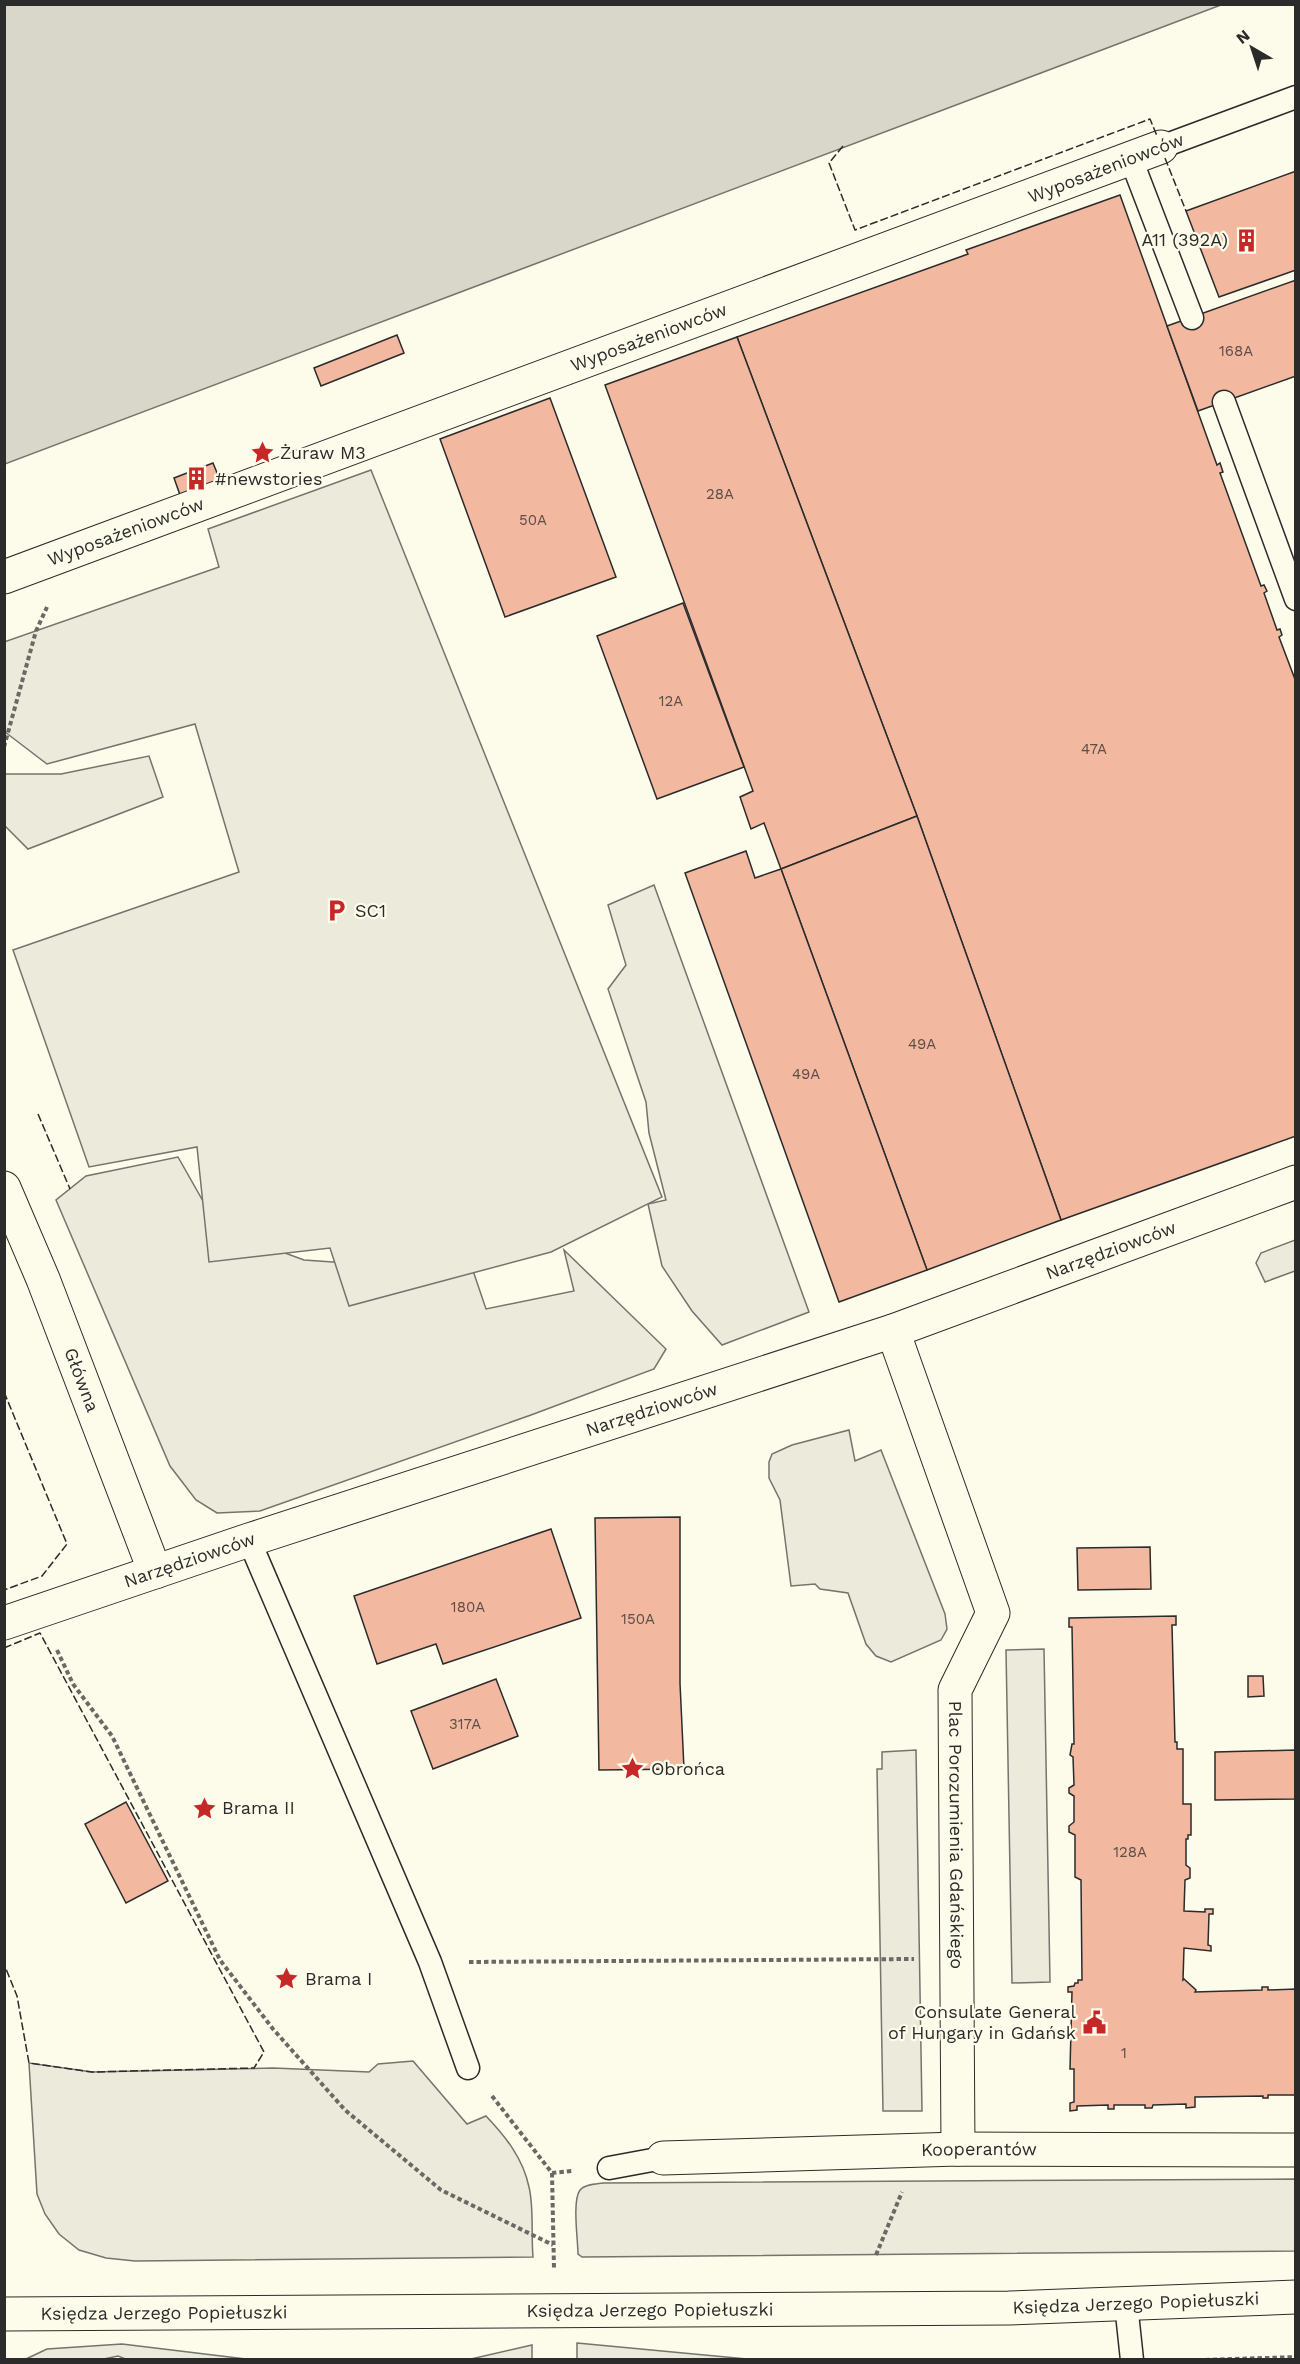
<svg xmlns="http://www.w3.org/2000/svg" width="1300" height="2364" font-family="'Work Sans',sans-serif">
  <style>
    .green { fill: #ecebdb; stroke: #74746e; stroke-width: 1.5 }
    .parking { fill: #eceadb; stroke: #74746e; stroke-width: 1.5 }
    .water { fill: #d8d7c9; stroke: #74746e; stroke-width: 1.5 }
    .building { fill: #f2b8a0; stroke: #2b2b2b; stroke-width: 1.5 }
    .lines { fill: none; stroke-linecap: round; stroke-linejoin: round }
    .service-casing { stroke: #2b2b2b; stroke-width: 25 }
    .minor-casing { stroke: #2b2b2b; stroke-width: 35 }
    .tertiary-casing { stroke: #2b2b2b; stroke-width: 35 }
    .path { stroke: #6a6964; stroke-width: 4; stroke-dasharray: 4.5 3; stroke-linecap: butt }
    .service { stroke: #fdfbea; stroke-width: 22 }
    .minor { stroke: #fdfbea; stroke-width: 33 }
    .tertiary { stroke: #fdfbea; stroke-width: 33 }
    .fence { stroke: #2b2b2b; stroke-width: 1.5; stroke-dasharray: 8 3; stroke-linecap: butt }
    .labels { text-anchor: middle; stroke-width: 4.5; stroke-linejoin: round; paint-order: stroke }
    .number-label { font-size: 15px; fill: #5d4e48 }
    .street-label { font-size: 18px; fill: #2b2b2b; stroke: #fdfbea }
    .poi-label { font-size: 18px; fill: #2b2b2b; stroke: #fdfbea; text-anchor: start }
  </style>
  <rect width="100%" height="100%" fill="#fdfbea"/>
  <g class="green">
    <polygon points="149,756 163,797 28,849 5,826 5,774 61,774"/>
    <polygon points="654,885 809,1312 722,1345 692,1311 662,1266 648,1204 666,1200 649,1133 646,1102 608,989 626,965 608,905"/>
    <polygon points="178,1157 207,1208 228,1232 304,1260 405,1267 466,1250 486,1309 574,1291 564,1250 666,1349 654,1369 531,1415 260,1511 217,1513 196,1500 170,1466 56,1200 86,1176"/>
    <polygon points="1295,1240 1295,1271 1265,1282 1256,1263 1261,1253"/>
    <polygon points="849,1430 855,1461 881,1450 945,1614 947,1629 941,1640 891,1662 876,1656 866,1644 848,1593 820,1589 815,1584 791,1586 780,1500 769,1478 769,1462 772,1454 792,1445"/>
    <path d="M413,2061L467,2124L486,2116C505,2136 523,2158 529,2187C534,2207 531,2235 533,2257L135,2261L106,2258L79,2250L59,2234L45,2214L37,2194L29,2063L92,2072L273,2068L369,2072L378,2064Z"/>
    <path d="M1295,2179V2251L582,2257L578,2254C578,2240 572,2201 580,2190C585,2184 596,2184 603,2183Z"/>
    <polygon points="577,2343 747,2359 577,2359"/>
    <polygon points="122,2344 246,2359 128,2360 118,2356 99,2360 26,2359 47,2349"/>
    <polygon points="532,2345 532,2359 471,2359"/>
  </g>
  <g class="parking">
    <polygon points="371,470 662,1197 551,1252 349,1306 330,1248 209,1262 197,1147 89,1167 13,950 239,872 195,724 47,764 5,732 4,642 219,567 208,529"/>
    <polygon points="1044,1649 1050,1982 1012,1983 1006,1650"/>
    <polygon points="916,1750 922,2111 883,2111 877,1769 882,1769 882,1752"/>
  </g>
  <polygon class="water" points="5,4 1221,4 1221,5 5,464"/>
  <g class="building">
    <polygon points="1296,171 1296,270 1219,297 1186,211"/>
    <polygon points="1120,195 1217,465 1220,463 1223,472 1220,473 1261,586 1264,585 1267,591 1264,593 1277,630 1280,629 1282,635 1279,637 1296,682 1296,1136 1061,1220 917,816 737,337 968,254 966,250"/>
    <polygon points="1296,280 1296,376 1198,411 1167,326"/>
    <polygon points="397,335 404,353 321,386 314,368"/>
    <polygon points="737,337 917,816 781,869 764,823 751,829 740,797 753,791 605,385"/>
    <polygon points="550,398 616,577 505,617 440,439"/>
    <polygon points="213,463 220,480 180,495 174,478"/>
    <polygon points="683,603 744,767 657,799 597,636"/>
    <polygon points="917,816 1061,1220 927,1270 781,869"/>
    <polygon points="746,851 755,878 781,869 927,1270 839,1302 685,873"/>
    <polygon points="680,1517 680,1683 684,1769 599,1770 595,1518"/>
    <polygon points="551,1529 581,1618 443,1664 436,1644 377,1664 354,1596"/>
    <polygon points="1150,1547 1151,1589 1078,1590 1077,1548"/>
    <polygon points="1176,1616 1176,1625 1172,1625 1175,1742 1177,1742 1177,1749 1183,1749 1183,1804 1191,1804 1191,1835 1188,1835 1188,1839 1186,1839 1186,1865 1190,1868 1190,1878 1185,1880 1184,1911 1205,1912 1205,1909 1213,1909 1213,1914 1209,1914 1208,1945 1211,1946 1211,1951 1184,1948 1183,1980 1184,1979 1196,1990 1195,1992 1262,1990 1262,1987 1268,1987 1268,1990 1296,1989 1296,2095 1268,2095 1268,2098 1263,2098 1263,2096 1195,2097 1195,2107 1186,2108 1186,2104 1153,2105 1152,2108 1145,2108 1145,2105 1114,2105 1114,2109 1108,2109 1108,2105 1077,2106 1077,2110 1070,2111 1070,2103 1074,2102 1074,2069 1070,2069 1072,1992 1068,1992 1068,1987 1074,1986 1075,1983 1078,1983 1078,1980 1082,1980 1081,1880 1075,1877 1075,1835 1069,1832 1069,1826 1074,1822 1074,1796 1069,1793 1069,1788 1074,1785 1073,1757 1070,1755 1072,1744 1074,1744 1072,1627 1069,1627 1069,1618"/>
    <polygon points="1248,1676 1263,1676 1264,1696 1248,1697"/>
    <polygon points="496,1679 518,1736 433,1769 411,1711"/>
    <polygon points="1296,1750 1296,1799 1215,1800 1215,1752"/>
    <polygon points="126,1802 168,1881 126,1903 85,1824"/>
  </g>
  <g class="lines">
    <defs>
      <g id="service">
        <polyline points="1161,147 1296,97"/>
        <polyline points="1131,159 1192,318"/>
        <polyline points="1224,402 1296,599"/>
        <polyline points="249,1540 430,1962 468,2068"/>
        <polyline points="609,2168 663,2158"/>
        <polyline points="1126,2304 1132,2360"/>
      </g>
      <g id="minor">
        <path id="s1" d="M4,577L1161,147"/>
        <path id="s2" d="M4,1188L43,1279L155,1572"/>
        <path id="s3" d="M893,1331L993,1613L955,1690L958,2149"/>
        <path id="s4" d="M4,1623L249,1540L893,1331L1296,1182"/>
        <path id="s5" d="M663,2158L958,2149L1296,2150"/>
      </g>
      <g id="tertiary">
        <path id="s6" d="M4,2314L1009,2308L1296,2297"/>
      </g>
    </defs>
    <use href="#service" class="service-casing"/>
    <use href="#minor" class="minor-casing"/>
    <use href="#tertiary" class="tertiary-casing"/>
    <g class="path">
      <polyline points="4,747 36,631 47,607"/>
      <polyline points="57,1650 73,1684 112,1736 220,1960 273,2029 345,2110 441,2190 553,2245"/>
      <polyline points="469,1962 914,1959"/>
      <polyline points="492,2096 552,2173 572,2171"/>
      <polyline points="552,2173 554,2269"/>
      <polyline points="876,2255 902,2192"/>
      <polyline points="1205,2360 1296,2357"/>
    </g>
    <use href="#service" class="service"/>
    <use href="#minor" class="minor"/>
    <use href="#tertiary" class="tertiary"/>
    <g class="fence">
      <polyline points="843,146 829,163 855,230 1150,119 1157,136"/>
      <polyline points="1165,158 1186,211"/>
      <polyline points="38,1114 70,1189"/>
      <polyline points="4,1392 67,1544 42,1576 4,1590"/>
      <polyline points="4,1648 40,1633 264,2052 254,2068 92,2072 29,2063 17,1996 4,1964"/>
    </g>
  </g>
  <defs>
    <symbol id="building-bare" viewBox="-9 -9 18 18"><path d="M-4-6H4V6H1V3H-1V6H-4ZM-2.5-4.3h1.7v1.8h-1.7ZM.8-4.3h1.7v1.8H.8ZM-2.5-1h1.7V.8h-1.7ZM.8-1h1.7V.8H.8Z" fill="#c62828" stroke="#fdfbea" stroke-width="2.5" paint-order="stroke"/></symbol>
    <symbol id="sight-bare" viewBox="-9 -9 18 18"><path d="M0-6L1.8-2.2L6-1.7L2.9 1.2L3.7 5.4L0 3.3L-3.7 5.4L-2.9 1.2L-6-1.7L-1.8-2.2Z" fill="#c62828" stroke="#fdfbea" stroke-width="2.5" paint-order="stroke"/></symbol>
    <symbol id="parking-bare" viewBox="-9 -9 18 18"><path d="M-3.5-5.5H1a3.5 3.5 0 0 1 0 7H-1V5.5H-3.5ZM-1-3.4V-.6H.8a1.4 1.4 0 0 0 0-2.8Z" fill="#c62828" stroke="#fdfbea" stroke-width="2.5" paint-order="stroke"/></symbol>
    <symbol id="civic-bare" viewBox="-9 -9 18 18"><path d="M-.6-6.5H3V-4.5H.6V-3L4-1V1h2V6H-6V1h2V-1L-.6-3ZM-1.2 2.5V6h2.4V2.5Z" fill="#c62828" stroke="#fdfbea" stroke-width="2.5" paint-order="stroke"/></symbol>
  </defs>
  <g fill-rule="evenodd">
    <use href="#building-bare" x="1230" y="224" width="33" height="33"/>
    <use href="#sight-bare" x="246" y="436" width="33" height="33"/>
    <use href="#building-bare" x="180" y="462" width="33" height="33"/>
    <use href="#parking-bare" x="320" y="894" width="33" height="33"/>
    <use href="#sight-bare" x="616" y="1752" width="33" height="33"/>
    <use href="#sight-bare" x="188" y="1792" width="33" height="33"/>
    <use href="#sight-bare" x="270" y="1962" width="33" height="33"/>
    <use href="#civic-bare" x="1078" y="2006" width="33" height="33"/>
  </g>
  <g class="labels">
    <g class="number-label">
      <text x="1236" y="356">168A</text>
      <text x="720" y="499">28A</text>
      <text x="533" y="525">50A</text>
      <text x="671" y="706">12A</text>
      <text x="1094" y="754">47A</text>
      <text x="922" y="1049">49A</text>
      <text x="806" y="1079">49A</text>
      <text x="468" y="1612">180A</text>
      <text x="638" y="1624">150A</text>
      <text x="465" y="1729">317A</text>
      <text x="1130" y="1857">128A</text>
      <text x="1124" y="2058">1</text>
    </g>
    <g class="street-label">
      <text transform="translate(1106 168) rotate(-21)" y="6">Wyposażeniowców</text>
      <text dy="6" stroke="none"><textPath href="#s1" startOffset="688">Wyposażeniowców</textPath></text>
      <text dy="6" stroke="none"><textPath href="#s1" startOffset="130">Wyposażeniowców</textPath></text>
      <text dy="6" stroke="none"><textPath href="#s4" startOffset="1168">Narzędziowców</textPath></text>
      <text dy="6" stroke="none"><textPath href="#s2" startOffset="207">Główna</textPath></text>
      <text dy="6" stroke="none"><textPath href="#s4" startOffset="682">Narzędziowców</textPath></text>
      <text dy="6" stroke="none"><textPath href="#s4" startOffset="196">Narzędziowców</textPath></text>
      <text dy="6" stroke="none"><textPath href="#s3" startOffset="530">Plac Porozumienia Gdańskiego</textPath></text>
      <text dy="6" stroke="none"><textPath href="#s5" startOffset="316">Kooperantów</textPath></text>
      <text dy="6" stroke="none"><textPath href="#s6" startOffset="1132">Księdza Jerzego Popiełuszki</textPath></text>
      <text dy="6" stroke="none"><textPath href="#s6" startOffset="646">Księdza Jerzego Popiełuszki</textPath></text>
      <text dy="6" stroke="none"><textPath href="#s6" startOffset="160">Księdza Jerzego Popiełuszki</textPath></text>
    </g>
    <g class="poi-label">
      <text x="1228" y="246" text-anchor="end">A11 (392A)</text>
      <text x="280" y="459">Żuraw M3</text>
      <text x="215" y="485">#newstories</text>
      <text x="355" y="917">SC1</text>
      <text x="651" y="1775">Obrońca</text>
      <text x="222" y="1814">Brama II</text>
      <text x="305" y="1985">Brama I</text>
      <text x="1076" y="2018" text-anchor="end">Consulate General<tspan x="1076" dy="21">of Hungary in Gdańsk</tspan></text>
    </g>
  </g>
  <rect width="1300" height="2364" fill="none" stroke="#2b2b2b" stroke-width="12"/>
  <g transform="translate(1252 48) rotate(321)" stroke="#fdfbea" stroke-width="4.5" paint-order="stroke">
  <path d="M0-4.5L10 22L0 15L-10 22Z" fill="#2b2b2b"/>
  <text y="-9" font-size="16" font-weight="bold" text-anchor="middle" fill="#2b2b2b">N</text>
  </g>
</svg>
